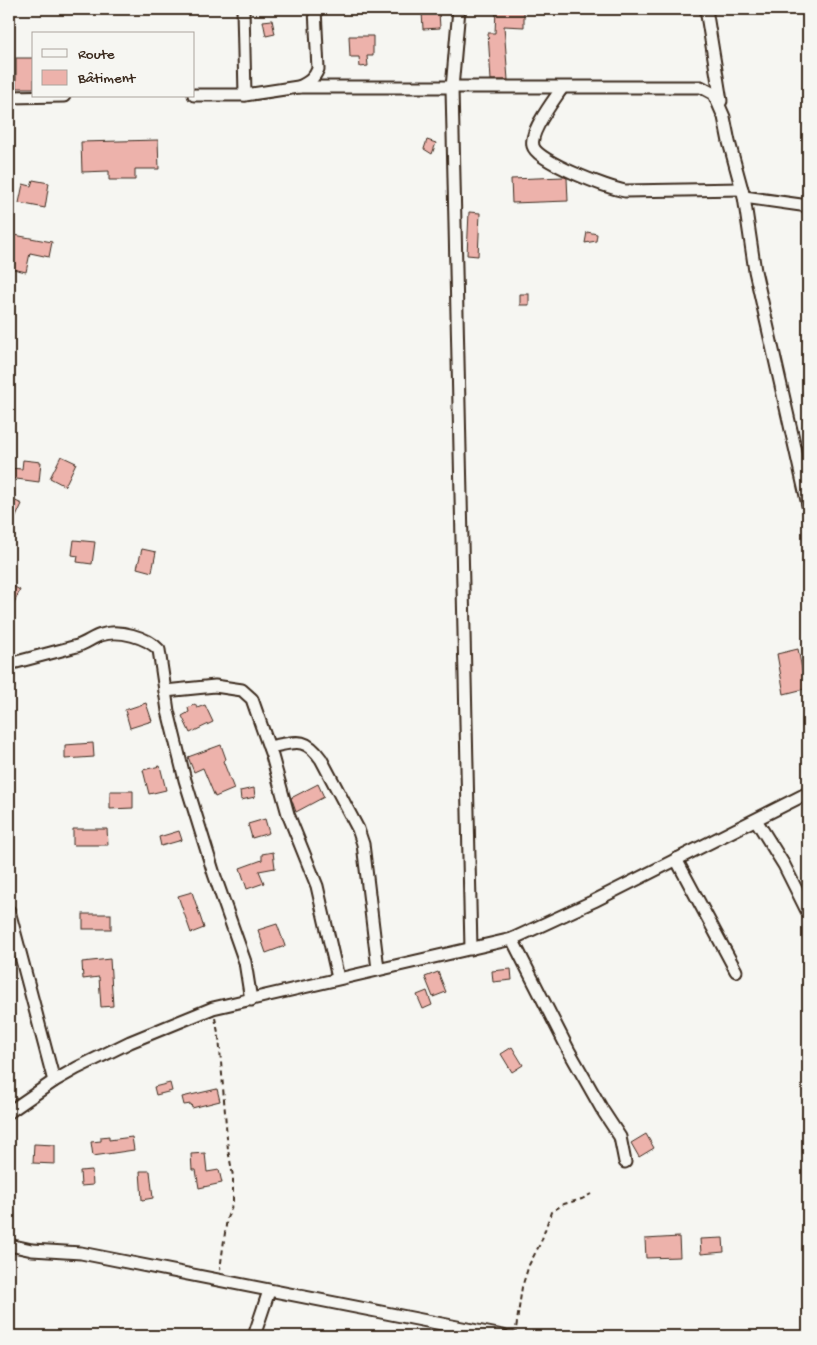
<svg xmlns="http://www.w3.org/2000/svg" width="817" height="1345" font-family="'Gochi Hand',sans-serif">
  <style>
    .building { fill: #edb2ab; stroke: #3b2a1e }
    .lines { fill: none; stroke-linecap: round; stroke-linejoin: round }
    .minor-casing { stroke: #3b2a1e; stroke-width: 15 }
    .path { stroke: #3b2a1e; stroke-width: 2; stroke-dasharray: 5 4; stroke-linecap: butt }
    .minor { stroke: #f6f6f2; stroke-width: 11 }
  </style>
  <rect width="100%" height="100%" fill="#f6f6f2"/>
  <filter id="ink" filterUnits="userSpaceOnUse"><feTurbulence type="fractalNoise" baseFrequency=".02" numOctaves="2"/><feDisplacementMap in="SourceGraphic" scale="10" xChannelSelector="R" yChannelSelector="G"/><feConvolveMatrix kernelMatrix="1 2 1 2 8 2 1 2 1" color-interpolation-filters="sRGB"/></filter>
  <g filter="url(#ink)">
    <g class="building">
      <polygon points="496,9 524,9 524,27 504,26 508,80 491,80 488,33 495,33"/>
      <polygon points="422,12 439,12 440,28 423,29"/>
      <polygon points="272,20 275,34 266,36 263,21"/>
      <polygon points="349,36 373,36 373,56 367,56 368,66 360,67 359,57 350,57"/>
      <rect x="16" y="58" width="18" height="30"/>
      <polygon points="158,140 159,169 135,169 135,180 109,180 109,171 82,172 81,142"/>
      <polygon points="427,140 436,143 432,154 424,149"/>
      <polygon points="564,177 567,178 568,201 512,203 511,179"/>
      <polygon points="33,180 49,183 45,208 19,203 23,184 31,186"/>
      <polygon points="469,212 480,213 478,256 467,255"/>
      <polygon points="587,232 597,234 596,241 585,243"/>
      <polygon points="9,234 52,242 49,257 30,253 26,272 9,268"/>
      <rect x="520" y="294" width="9" height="11"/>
      <polygon points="61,456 76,463 65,486 50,478"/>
      <polygon points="23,460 41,462 39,482 9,478 9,468 22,469"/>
      <polygon points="9,498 22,504 9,532"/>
      <polygon points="74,540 95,542 92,564 77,562 78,556 72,555"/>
      <polygon points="142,549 156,552 152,572 137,568"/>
      <polygon points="9,584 20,590 9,614"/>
      <polygon points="798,649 803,674 808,673 808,688 784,694 777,654"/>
      <polygon points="146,703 152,721 130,728 125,710"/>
      <polygon points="195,704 197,708 205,705 213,722 190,733 182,716 189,712 188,708"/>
      <polygon points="93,743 94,757 65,759 65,745"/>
      <polygon points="221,745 226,759 223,761 234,789 215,797 203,768 194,772 188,757"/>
      <polygon points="160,766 166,790 149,794 143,770"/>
      <polygon points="318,784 324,797 296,812 291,798"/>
      <polygon points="254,788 255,797 241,800 240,791"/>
      <polygon points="110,791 133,791 133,808 110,809"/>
      <polygon points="265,819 269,833 252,838 248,824"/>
      <polygon points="73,829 107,829 108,845 73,845"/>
      <polygon points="179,831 182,840 161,846 159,837"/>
      <polygon points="273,852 275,868 259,871 264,883 247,889 240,868 262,860 262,854"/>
      <polygon points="192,892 204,928 191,933 178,896"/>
      <rect x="83" y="914" width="28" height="15"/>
      <polygon points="277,924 285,946 266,953 258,930"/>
      <polygon points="110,959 113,1006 101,1007 99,977 83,979 82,962"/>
      <polygon points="511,969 512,980 493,982 492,971"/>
      <polygon points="438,972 446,992 433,997 425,977"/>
      <polygon points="427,991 432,1005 423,1009 417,995"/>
      <polygon points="512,1047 523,1065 512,1072 501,1054"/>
      <polygon points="170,1083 172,1091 156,1095 154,1087"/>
      <polygon points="217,1089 220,1101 192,1108 191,1104 184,1105 182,1097"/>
      <polygon points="646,1134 654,1148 639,1157 631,1143"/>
      <polygon points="109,1136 109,1140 132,1137 134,1150 93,1156 91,1142 101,1141 101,1137"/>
      <polygon points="34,1144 55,1145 55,1164 33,1163"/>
      <polygon points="205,1153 207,1172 219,1170 222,1183 199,1188 196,1170 192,1170 191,1154"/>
      <polygon points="92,1170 93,1185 81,1186 80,1171"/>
      <polygon points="140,1171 150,1171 153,1198 142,1200"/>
      <polygon points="679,1237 680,1257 646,1258 645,1239"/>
      <polygon points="723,1238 724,1252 701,1254 700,1239"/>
    </g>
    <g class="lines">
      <defs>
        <g id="minor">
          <polyline points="243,9 245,95"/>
          <polyline points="459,9 452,88 471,949"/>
          <polyline points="706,9 721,101"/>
          <path d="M299,87C309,82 314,79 318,69L315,9"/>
          <path d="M562,88C554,100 529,132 533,146C537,162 609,188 625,191L742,189"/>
          <polyline points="194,95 245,95 298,87 701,87 714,94 724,117 729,142 744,197 755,271 808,505"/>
          <polyline points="9,97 64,96"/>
          <polyline points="744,197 808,206"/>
          <path d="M9,664C31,658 54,652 77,646C87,643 93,637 101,635C119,629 147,637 159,650L168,711L185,780L214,874L245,962L251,1000"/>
          <polyline points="165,691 215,686 242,690 252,699 272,756 288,814 317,886 338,978"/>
          <path d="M269,747C294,743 304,735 321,759L358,829L363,844L378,969"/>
          <polyline points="756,820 784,865 808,913"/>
          <polyline points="676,859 736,971"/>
          <polyline points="9,911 54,1081"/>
          <polyline points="512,939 569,1051 603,1111 620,1137 625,1162"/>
          <polyline points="9,1112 54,1081 77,1068 130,1042 213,1008 512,939 594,901 808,793"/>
          <polyline points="9,1245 32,1250 81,1253 503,1336"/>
          <polyline points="254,1336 269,1291"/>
        </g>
      </defs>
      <use href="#minor" class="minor-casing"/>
      <g class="path">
        <polyline points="215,1018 219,1037 228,1150 233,1176 233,1203 227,1218 220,1270"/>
        <polyline points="515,1336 522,1287 529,1265 541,1242 551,1212 564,1204 582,1199 591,1194"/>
      </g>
      <use href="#minor" class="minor"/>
    </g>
  </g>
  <rect width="817" height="1345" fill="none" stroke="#f6f6f2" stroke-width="30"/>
  <rect x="15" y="15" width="787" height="1315" fill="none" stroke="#3b2a1e" stroke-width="2" filter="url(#ink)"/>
  <rect x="32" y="32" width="162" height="65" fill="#f6f6f2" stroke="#aba49d"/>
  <rect x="42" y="49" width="25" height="8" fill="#f6f6f2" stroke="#aba49d"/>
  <text x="78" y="58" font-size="15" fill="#3b2a1e">Route</text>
  <rect x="42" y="70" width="25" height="15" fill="#edb2ab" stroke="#aba49d"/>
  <text x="78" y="82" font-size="15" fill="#3b2a1e">Bâtiment</text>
</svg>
